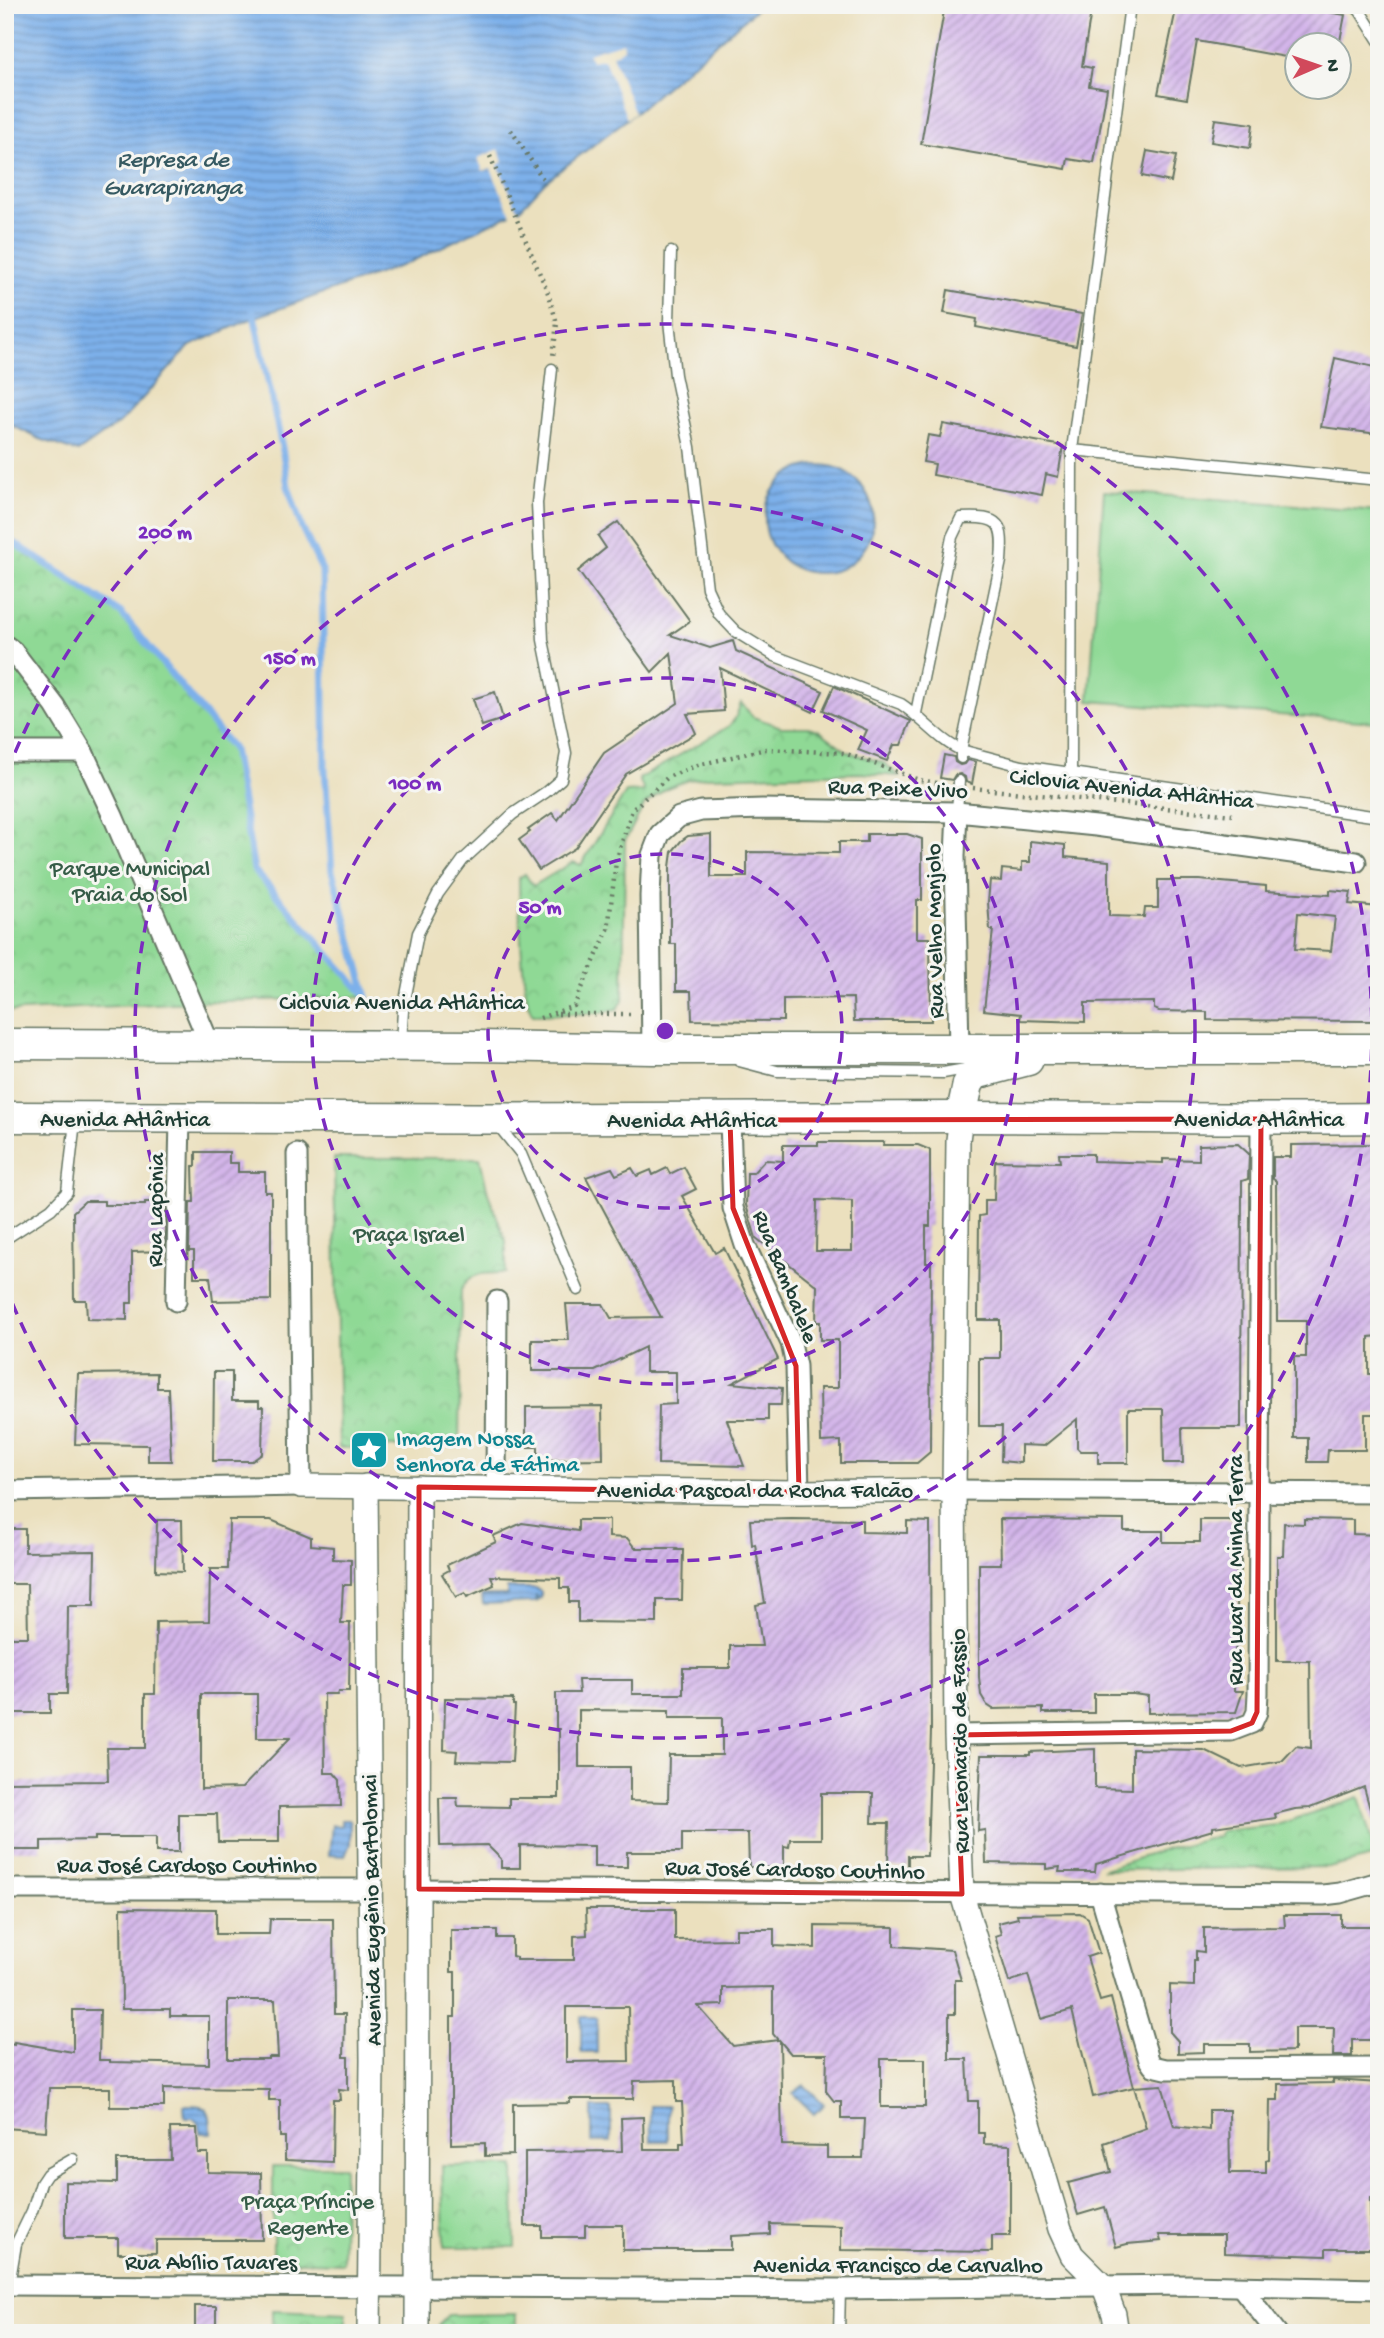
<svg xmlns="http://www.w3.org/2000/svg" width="1384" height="2338" font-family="'Gochi Hand',sans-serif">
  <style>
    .grass { fill: #8fd995; stroke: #578b64; stroke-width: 2 }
    .park { fill: url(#park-crowns); stroke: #578b64; stroke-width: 2 }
    .water { fill: url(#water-rules); stroke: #4e768f; stroke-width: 2 }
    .pier { fill: #ebe0be }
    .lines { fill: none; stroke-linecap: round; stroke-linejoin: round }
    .stream { stroke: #7db0ea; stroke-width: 7 }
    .building { fill: url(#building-hatch); fill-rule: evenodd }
    .service-casing { stroke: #667664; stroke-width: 13 }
    .minor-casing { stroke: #667664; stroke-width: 23 }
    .tertiary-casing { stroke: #667664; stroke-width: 26 }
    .primary-casing { stroke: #667664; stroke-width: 33 }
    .path { stroke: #667664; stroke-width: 4.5; stroke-dasharray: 2 5; stroke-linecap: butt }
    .service { stroke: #fff; stroke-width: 10 }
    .minor { stroke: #fff; stroke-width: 19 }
    .tertiary { stroke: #fff; stroke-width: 23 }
    .primary { stroke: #fff; stroke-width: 30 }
    .marked { fill: none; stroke: #d62828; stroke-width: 5; stroke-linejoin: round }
    .ring { fill: none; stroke: #7b2cbf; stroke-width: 3.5; stroke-dasharray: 12 9 }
    .labels { text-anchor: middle; stroke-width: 6; stroke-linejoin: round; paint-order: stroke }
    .street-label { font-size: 23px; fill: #1f3d34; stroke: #f6f6f2 }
    .park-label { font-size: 23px; fill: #355c47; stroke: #f6f6f2 }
    .culture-label { font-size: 23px; fill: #0d838f; stroke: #f6f6f2; text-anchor: start }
    .water-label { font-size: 24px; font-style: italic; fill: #365a62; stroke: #f6f6f2 }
    .centre { fill: #7b2cbf; stroke: #f6f6f2; stroke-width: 3.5 }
    .ring-label { font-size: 21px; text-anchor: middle; font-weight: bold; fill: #7b2cbf; stroke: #f6f6f2; stroke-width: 6; stroke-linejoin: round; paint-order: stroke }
  </style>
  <defs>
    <pattern id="park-crowns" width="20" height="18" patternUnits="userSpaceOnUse" patternTransform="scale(1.75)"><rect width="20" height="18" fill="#8fd995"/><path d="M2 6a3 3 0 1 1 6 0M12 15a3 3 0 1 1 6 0" fill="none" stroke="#7bbb81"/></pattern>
    <pattern id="water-rules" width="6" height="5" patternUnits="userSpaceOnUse" patternTransform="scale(1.75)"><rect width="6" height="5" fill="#7db0ea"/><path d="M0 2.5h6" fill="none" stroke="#6690be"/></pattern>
    <pattern id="building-hatch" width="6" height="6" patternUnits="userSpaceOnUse" patternTransform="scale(1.75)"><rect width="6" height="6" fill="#d4b6ea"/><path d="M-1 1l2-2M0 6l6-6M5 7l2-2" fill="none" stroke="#ab95be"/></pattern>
  </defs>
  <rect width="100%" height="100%" fill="#f6f6f2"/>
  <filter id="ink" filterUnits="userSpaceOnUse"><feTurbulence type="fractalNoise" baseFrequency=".0143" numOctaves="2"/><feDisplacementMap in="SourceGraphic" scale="14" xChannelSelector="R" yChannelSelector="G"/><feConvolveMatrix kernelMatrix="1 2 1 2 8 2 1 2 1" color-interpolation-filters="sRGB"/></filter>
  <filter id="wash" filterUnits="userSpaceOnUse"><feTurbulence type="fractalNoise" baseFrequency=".00686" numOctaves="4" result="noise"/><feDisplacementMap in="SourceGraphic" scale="28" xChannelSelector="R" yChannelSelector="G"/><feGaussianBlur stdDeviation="1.57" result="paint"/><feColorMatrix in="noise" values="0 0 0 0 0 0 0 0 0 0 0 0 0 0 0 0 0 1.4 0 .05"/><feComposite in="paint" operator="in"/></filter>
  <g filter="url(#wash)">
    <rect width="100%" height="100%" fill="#ebe0be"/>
    <polygon class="grass" points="1104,491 1379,511 1379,668 1375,722 1089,701"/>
    <g class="park">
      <polygon points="5,537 121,613 233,749 254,870 367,997 191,1002 5,1012"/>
      <path d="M741,703L753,717L781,727H808L818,730L848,752L884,763L899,776L861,773L707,777L688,780L667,788L644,805L625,841L623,1001L617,1009L600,1013L533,1015C521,999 519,902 519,878L525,874L533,886L573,862L581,865L626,792L644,791L639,779L729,726L735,719Z"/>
      <path d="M334,1158H480L488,1193L506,1241V1273C487,1273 470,1271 461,1290L459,1446L339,1448Z"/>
      <polygon points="1359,1797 1376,1856 1333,1867 1102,1870 1167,1849 1219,1836 1220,1831 1277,1825"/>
      <polygon points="273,2166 344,2166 343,2263 273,2261"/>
      <polygon points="442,2166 514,2166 515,2247 444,2247"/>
      <polygon points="272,2310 346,2313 346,2333 272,2333"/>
      <polygon points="516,2314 516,2333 438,2333 439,2324 448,2315"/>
    </g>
    <g class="water">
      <polygon points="5,5 761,5 635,113 545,182 519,210 406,264 253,318 190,346 122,421 78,452 40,439 5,422"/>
      <circle cx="819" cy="519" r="54"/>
      <polygon points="507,1588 536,1588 541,1592 541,1598 538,1601 536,1595 536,1602 483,1604 482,1595 507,1595"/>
      <polygon points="341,1820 350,1820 350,1844 345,1856 329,1855 332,1825 341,1826"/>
      <rect x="581" y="2017" width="16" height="36"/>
      <polygon points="804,2085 824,2104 814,2114 793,2093"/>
      <path d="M184,2105C210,2105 210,2108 211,2133H200V2125L193,2118H185Z"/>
      <polygon points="650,2106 668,2106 668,2141 651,2141"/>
      <rect x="592" y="2108" width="19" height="34"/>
    </g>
    <g class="pier">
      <polygon points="623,42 624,49 612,55 635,113 627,119 604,59 591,61 588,53"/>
      <polygon points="499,149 503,162 498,165 520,214 512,217 491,169 483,171 478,158"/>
    </g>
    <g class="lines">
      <g class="stream">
        <polyline points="253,310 282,447 288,486 302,528 322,570 325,770 332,871 367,997"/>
        <polyline points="5,537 121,613 233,749 254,870 364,994"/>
      </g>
    </g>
    <g id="blocks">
      <g class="building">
        <polygon points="945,5 1092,5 1082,66 1092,68 1089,86 1107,89 1094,163 1068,159 1066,169 921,144"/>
        <polygon points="1177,5 1290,5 1345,15 1339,46 1297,46 1297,59 1197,41 1187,99 1158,94"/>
        <polygon points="1215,119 1253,124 1250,148 1211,142"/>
        <polygon points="1147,151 1176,156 1171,182 1142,176"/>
        <polygon points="948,290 1082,314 1076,346 976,327 977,319 944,313"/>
        <polygon points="1335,358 1379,368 1379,434 1321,427"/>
        <polygon points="943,424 1063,446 1058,477 1046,474 1042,495 933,475 935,464 923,462 928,435 940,437"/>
        <polygon points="618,522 690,621 670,635 710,648 733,641 736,651 823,691 813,712 720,668 724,711 687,714 696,733 626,774 575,848 539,870 519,840 530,832 528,830 552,813 558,820 604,753 678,703 671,653 652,672 578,571 606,548 598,536"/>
        <polygon points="834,686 911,721 901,745 894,745 887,761 858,750 867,730 823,710"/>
        <polygon points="495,692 503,719 482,726 473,699"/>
        <polygon points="944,755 954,757 955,762 960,765 965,764 968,760 976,762 972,784 966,782 965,777 960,774 955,775 952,780 940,778"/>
        <polygon points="711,834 711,877 747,877 747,852 839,853 839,842 867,842 867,834 907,834 922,839 922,900 917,900 917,938 930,938 931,1021 854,1021 853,998 783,999 783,1021 692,1020 691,991 676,991 676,944 670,944 670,867 672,852 681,841 688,836"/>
        <path d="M1030,841L1065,845V857L1109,861V916L1144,917L1145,908H1158V880H1199L1266,886V891L1330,895V890L1351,892L1349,904L1379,907V1021L1207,1020V1012L1159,1011L1154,1009V1002L1085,1003V1022L1020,1020L1021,1014L984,1010L993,930H990L988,902L990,880L1001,881L1002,869L1022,871V862H1030ZM1298,913L1335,917L1331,951L1295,949Z"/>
        <path d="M818,1142H884L883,1145H918L930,1150V1226H926V1263H931L930,1452L917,1463H841V1441L821,1442L820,1388H838V1340H820V1322H816L817,1286L756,1238L746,1205L747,1173H753L765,1160L783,1161V1145H818ZM817,1200L852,1201V1251H816Z"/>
        <polygon points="1238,1144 1249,1154 1248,1179 1242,1181 1241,1428 1182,1428 1183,1463 1164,1463 1163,1409 1128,1409 1128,1463 1098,1463 1098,1451 1080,1451 1077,1448 1077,1419 1044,1446 1021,1445 1021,1463 1001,1461 1002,1426 979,1426 979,1358 1000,1358 1000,1320 978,1320 979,1216 985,1215 985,1200 994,1200 995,1161 1060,1162 1059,1154 1093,1154 1093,1161 1163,1163 1163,1159 1199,1160 1199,1145"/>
        <polygon points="1379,1144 1379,1336 1369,1337 1369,1374 1379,1374 1379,1414 1365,1414 1365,1450 1328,1450 1327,1462 1308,1462 1308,1438 1294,1438 1294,1357 1306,1357 1306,1321 1277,1321 1276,1181 1273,1179 1273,1157 1291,1157 1291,1145"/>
        <polygon points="196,1152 229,1152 229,1163 238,1163 238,1172 265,1172 265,1192 271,1192 271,1300 213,1301 210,1277 194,1277 194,1251 189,1251 190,1202 194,1202 193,1166 196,1166"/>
        <polygon points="684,1167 696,1189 682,1196 715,1253 724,1248 778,1359 732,1383 782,1388 781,1405 768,1405 768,1420 727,1420 744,1466 658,1464 659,1405 676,1404 676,1372 645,1372 645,1347 595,1371 532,1371 532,1340 569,1340 566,1304 603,1304 611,1318 661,1317 586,1177 612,1168 616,1175 632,1168 637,1176 651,1170 653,1175 667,1168 670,1174"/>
        <polygon points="85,1201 104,1201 104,1205 145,1205 145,1202 166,1202 165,1251 132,1252 132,1303 127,1303 127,1320 87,1319 86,1300 74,1300 73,1212"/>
        <polygon points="214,1372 232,1372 232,1401 259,1401 259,1407 263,1407 262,1454 252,1461 213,1461"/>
        <polygon points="157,1373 157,1388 168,1388 171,1461 148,1461 148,1445 75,1444 78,1374"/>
        <polygon points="602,1406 603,1459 538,1460 538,1447 526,1447 526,1407"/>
        <path d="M791,1519L862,1520V1532L907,1533V1521L930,1522L931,1731L927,1856H908V1867L888,1868L889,1823H872L873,1793H821V1839H790L789,1847L784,1846V1868L749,1867L748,1833H682V1852H627V1867H594V1846L520,1845V1868H501V1859L487,1845L440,1846L439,1798H457L458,1806L509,1807V1798H559V1729H556V1693H579L578,1680H632V1694H683V1668H730V1646H762L756,1605L765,1603L755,1544L752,1545L750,1520ZM579,1710L669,1711V1718H722V1755H669L668,1802L630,1801V1767H579Z"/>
        <polygon points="1000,1519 1124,1520 1124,1531 1163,1531 1163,1542 1200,1542 1200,1520 1229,1520 1239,1524 1241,1529 1241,1571 1236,1571 1238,1630 1236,1630 1234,1691 1243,1691 1236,1712 1148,1713 1148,1696 1133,1694 1094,1694 1094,1713 1043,1713 1043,1708 993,1709 987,1705 981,1695 979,1677 979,1564 1001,1564"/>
        <polygon points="1304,1519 1353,1520 1353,1534 1379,1535 1379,1820 1373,1820 1364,1787 1310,1808 1295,1809 1275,1814 1276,1818 1213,1827 1213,1830 1096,1864 1095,1872 1059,1872 1060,1867 1046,1869 1046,1864 986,1863 985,1830 978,1831 981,1755 1030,1755 1030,1752 1095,1749 1095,1788 1132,1789 1132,1749 1204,1750 1241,1768 1282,1761 1296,1746 1311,1748 1310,1661 1277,1661 1277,1556 1283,1556 1284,1523 1304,1524"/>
        <polygon points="157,1520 182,1520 183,1572 156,1571"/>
        <path d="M229,1520H271L311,1537V1545L333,1547V1559L351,1560V1585H343L341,1623H350L349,1691H338L337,1694H324L325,1773H334L340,1780L341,1806L279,1807V1842H218L217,1814H179V1852H156V1837H95V1840L41,1841V1850H5V1782L108,1781L107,1748H145V1694H155L156,1622L209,1621L210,1569H228ZM201,1694H257V1738H290L242,1788L201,1789Z"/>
        <polygon points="578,1520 609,1520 609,1537 627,1538 635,1548 677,1548 676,1550 683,1550 682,1600 657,1600 657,1623 578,1622 578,1602 569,1602 569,1588 560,1588 560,1578 491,1576 494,1585 467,1597 465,1593 456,1597 442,1574 449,1570 447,1565 496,1542 493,1536 522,1523 578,1531"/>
        <polygon points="5,1529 25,1529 25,1552 95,1551 94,1606 68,1606 67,1694 50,1694 50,1713 5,1713 5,1637 28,1637 27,1584 5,1584"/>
        <polygon points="445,1698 513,1699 513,1705 515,1705 512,1762 456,1761 457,1751 444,1750"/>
        <path d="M121,1908L216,1909V1934H269L270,1919H333L334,2014H345L344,2057H348V2090L339,2089L340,2100H333L332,2162L285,2160V2137H280V2100H269V2089L164,2088V2107H110V2088H49L46,2131L5,2128L6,2071L10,2044L14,2045V2042L73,2052V2010H100L99,2060H110V2062L209,2064V2016H170V2009H122ZM228,2000H275L278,2057H269V2059H228Z"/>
        <path d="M586,1909H675V1940L736,1939V1929H774V1946L815,1948V1926L894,1927V1946L952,1950L961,1980H955V2014H949V2059H967L969,2101H978V2133H984V2144L1010,2145V2236H992V2252L841,2250V2226L770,2224V2234L731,2236V2250H623V2225H585V2237H542V2226H525V2152L622,2151L621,2118L643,2117L644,2149H680V2143H684L682,2102H676V2080L634,2081L633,2099H570V2103L513,2104V2155L485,2156V2143L451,2144V2017H455V1972H451V1930H497V1938H512V1956L516,1957V1960H574V1936L587,1935ZM773,1987V2034L778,2040L733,2046L698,2006L723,2005V1988ZM566,2007H628L629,2061L566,2062ZM780,2041L791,2054H827L826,2091L834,2101H841V2119H865L863,2158H827V2146L782,2145ZM881,2059H925V2107H881Z"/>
        <polygon points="1080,1913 1088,1918 1099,1953 1087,1957 1100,2001 1111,1998 1134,2087 1093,2097 1072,2010 1041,2019 1028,1975 1009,1982 995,1936 1001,1934 998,1923 1018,1918 1017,1914"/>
        <polygon points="1284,1915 1341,1915 1341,1926 1378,1926 1379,2040 1352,2040 1352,2056 1333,2056 1334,2028 1294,2028 1294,2051 1250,2052 1250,2044 1204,2044 1204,2052 1178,2053 1178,2041 1170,2032 1170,1985 1194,1986 1194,1960 1196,1960 1196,1951 1204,1952 1204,1928 1285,1927"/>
        <polygon points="1333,2080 1379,2083 1379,2198 1370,2198 1371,2249 1326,2249 1326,2256 1224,2253 1224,2235 1159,2235 1161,2241 1127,2244 1116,2247 1105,2207 1078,2215 1068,2183 1111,2172 1104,2143 1146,2128 1134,2087 1162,2085 1174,2126 1209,2130 1209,2110 1229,2110 1230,2173 1266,2173 1266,2160 1269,2159 1270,2100 1278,2100 1278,2084 1333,2083"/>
        <polygon points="170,2128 197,2128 198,2153 208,2153 208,2172 261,2173 262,2240 156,2240 156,2253 118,2253 118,2238 65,2238 65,2182 117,2183 117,2160 171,2160"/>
        <rect x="195" y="2306" width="21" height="25"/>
      </g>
    </g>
  </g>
  <g filter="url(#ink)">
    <use href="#blocks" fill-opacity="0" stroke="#667664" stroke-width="2"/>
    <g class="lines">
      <defs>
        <g id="service">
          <polyline points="1353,5 1360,11 1379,41"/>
          <path d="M671,252L669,321L675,375L690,447L707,588L719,614L736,632L775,656L901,704C921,717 941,742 961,750L1001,561C1004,523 1001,516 961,518L952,537L916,713"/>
          <polyline points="1072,450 1379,480"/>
          <polyline points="961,758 961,750 1022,766 1379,817"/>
          <polyline points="1071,772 1072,450 1130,5"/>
          <polyline points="957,812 959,781"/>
          <polyline points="401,1042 403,1011 418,933 438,894 463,860 513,814 546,792 561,779 566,753 543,640 537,503 552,369"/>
          <polyline points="739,1061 777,1071 943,1073 971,1068"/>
          <polyline points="497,1124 521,1154 578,1290"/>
          <polyline points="5,1239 51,1209 67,1192 75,1121"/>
          <polyline points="9,2285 16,2244 32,2211 41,2183 47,2174 73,2159"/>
          <polyline points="839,2333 840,2289"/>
        </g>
        <g id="minor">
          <polyline points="5,645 13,651 55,706 83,752 113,816 210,1045"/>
          <polyline points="5,752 83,752"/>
          <polyline points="957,812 955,856 959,1049"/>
          <polyline points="652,1049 650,896 652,855 660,834 679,817 701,811 762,809 957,812 1096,826 1356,862"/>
          <polyline points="730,1120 733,1208 745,1245 791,1343 796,1366 799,1492"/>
          <polyline points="176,1301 180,1119"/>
          <polyline points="496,1487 497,1301"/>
          <polyline points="954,1490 1379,1493"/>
          <polyline points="5,1491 301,1486 297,1154"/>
          <polyline points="956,1735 1231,1731 1252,1723 1257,1712 1258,1693 1261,1119"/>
          <polyline points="5,1889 369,1889"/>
          <polyline points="419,1889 1323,1895 1340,1893 1379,1882"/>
          <polyline points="1100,1893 1149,2060 1153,2066 1166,2069 1379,2068"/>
          <polyline points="5,2285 840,2289 1189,2285 1379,2289"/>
          <polyline points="1242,2288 1277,2333"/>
        </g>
        <g id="tertiary">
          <polyline points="961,1117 958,1140 954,1490 956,1735 962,1894 1060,2229 1072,2255 1104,2287 1114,2314 1117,2333"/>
          <polyline points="301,1486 799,1492 954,1490"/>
          <polyline points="366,1486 372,2060 369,2333"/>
          <polyline points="417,2333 419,1487"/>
        </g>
        <g id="primary">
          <polyline points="5,1044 480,1046 652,1049 1379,1049"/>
          <path d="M5,1117C323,1120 640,1118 958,1117C1098,1117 1238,1120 1379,1118"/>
          <polyline points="961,1117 968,1084 975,1074 1028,1060"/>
        </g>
      </defs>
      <use href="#service" class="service-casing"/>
      <use href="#minor" class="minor-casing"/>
      <use href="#tertiary" class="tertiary-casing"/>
      <use href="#primary" class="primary-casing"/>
      <g class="path">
        <polyline points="511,130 545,182"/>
        <polyline points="490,156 548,293 557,323 553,356"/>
        <polyline points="973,788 1232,815"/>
        <polyline points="558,1014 633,1014"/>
        <polyline points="540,1018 574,1006 608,930 616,861 632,810 668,777 698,765 766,749 844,753 919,780 943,784"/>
      </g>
      <use href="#service" class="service"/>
      <use href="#minor" class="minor"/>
      <use href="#tertiary" class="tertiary"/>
      <use href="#primary" class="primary"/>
    </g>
  </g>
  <path class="marked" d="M1261,1119L1257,1712L1252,1723L1231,1731L956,1735L962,1894L419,1889V1487L799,1492L796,1366L733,1208L730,1120Z"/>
  <g class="ring">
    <circle cx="665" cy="1031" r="177"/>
    <circle cx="665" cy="1031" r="353"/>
    <circle cx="665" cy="1031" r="530"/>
    <path d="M7 772A707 707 0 1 1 7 1290"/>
  </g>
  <defs>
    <symbol id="sight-square" viewBox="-11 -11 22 22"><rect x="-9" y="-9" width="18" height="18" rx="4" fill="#0f9aa8" stroke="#f6f6f2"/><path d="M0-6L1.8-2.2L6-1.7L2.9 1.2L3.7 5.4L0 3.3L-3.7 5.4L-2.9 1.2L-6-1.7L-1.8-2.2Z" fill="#fff"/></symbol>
  </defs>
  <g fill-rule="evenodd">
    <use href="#sight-square" x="347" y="1428" width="44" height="44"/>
  </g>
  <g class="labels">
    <g class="street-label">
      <text transform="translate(898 787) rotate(2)" y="8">Rua Peixe Vivo</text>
      <text transform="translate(1132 787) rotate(6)" y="8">Ciclovia Avenida Atlântica</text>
      <text transform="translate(933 931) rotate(-91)" y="8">Rua Velho Monjolo</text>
      <text x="402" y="1009">Ciclovia Avenida Atlântica</text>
      <text x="125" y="1126">Avenida Atlântica</text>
      <text x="1259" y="1126">Avenida Atlântica</text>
      <text x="692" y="1127">Avenida Atlântica</text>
      <text transform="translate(154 1210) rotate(-89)" y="8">Rua Lapônia</text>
      <text transform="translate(787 1276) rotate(68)" y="8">Rua Bambalele</text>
      <text x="755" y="1497">Avenida Pascoal da Rocha Falcão</text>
      <text transform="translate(1234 1570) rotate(-90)" y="8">Rua Luar da Minha Terra</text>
      <text transform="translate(958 1741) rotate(-91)" y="8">Rua Leonardo de Fassio</text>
      <text x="187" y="1872">Rua José Cardoso Coutinho</text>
      <text transform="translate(795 1868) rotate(1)" y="8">Rua José Cardoso Coutinho</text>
      <text transform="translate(370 1910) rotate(-91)" y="8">Avenida Eugênio Bartolomai</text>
      <text x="211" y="2269">Rua Abílio Tavares</text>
      <text x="898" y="2272">Avenida Francisco de Carvalho</text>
    </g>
    <g class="park-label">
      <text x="130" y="875">Parque Municipal<tspan x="130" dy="26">Praia do Sol</tspan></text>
      <text x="409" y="1241">Praça Israel</text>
      <text x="308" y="2208">Praça Príncipe<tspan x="308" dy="26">Regente</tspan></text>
    </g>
    <g class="culture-label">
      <text x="396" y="1445">Imagem Nossa<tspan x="396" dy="26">Senhora de Fátima</tspan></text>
    </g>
    <g class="water-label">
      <text x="173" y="166">Represa de<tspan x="173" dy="28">Guarapiranga</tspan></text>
    </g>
  </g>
  <circle cx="665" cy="1031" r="10" class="centre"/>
  <g class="ring-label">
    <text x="165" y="538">200 m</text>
    <text x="290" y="664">150 m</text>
    <text x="415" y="789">100 m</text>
    <text x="540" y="913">50 m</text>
  </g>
  <rect width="1384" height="2338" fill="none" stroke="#f6f6f2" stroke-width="28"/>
  <g transform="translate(1318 66) rotate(88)"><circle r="33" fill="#f6f6f2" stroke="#a0aca6" stroke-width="2"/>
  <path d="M0-5L12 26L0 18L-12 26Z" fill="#d1495b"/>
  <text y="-10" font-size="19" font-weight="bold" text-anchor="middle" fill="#1f3d34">N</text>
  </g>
</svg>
